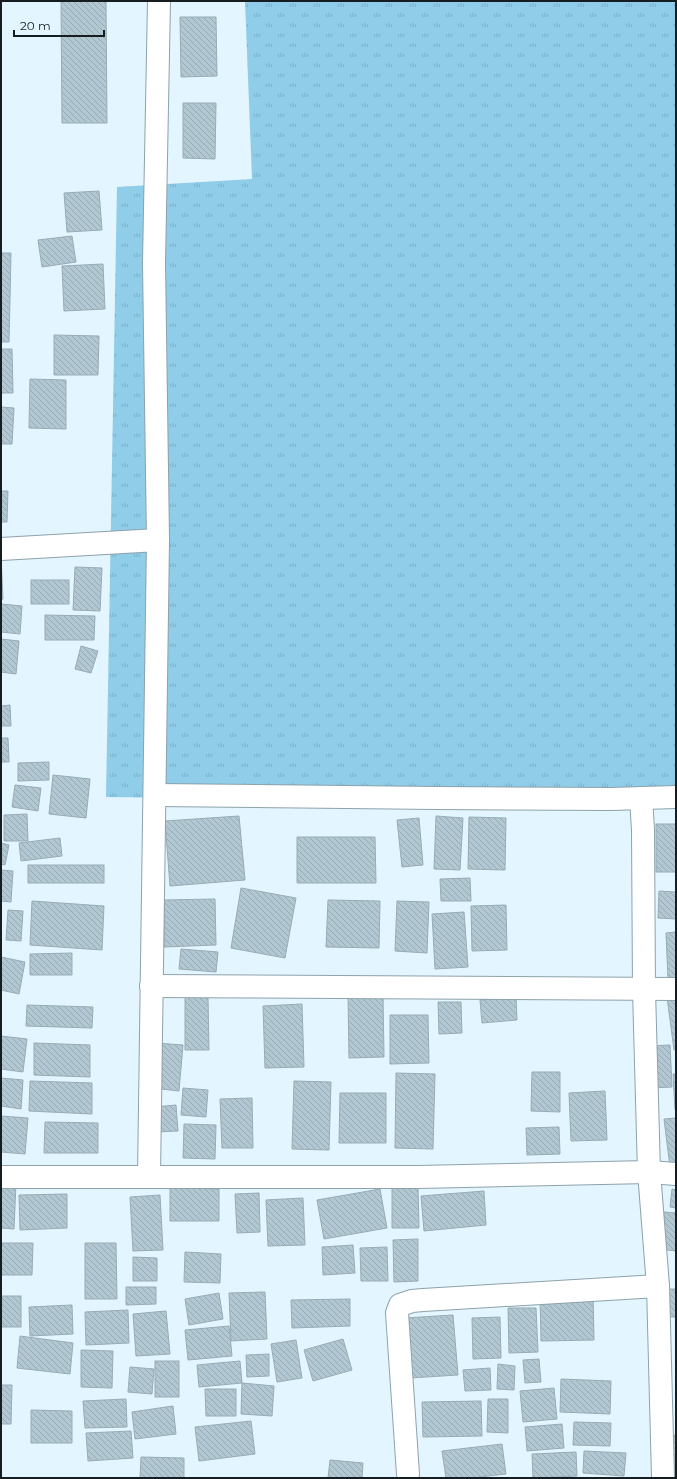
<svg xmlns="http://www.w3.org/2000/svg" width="677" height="1479" font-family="Montserrat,sans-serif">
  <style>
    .grass { fill: url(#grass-tufts) }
    .building { fill: url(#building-back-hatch); stroke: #97acb7 }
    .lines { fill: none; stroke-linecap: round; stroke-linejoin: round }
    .minor-casing { stroke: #8da2ac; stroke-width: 24 }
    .minor { stroke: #fff; stroke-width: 22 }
  </style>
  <defs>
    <pattern id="grass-tufts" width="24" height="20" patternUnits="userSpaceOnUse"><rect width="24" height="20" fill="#8fcde9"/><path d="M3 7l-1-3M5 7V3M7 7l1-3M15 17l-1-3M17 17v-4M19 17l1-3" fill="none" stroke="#7ab0c8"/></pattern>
    <pattern id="building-back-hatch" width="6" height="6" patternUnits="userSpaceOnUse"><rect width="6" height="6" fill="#b1c7d1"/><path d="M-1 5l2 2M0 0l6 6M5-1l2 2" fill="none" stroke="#97aab3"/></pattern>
  </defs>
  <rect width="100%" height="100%" fill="#e3f5fe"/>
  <polygon class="grass" points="245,1 676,1 676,804 106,797 117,187 252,179"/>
  <g class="building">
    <polygon points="61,1 106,1 107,123 62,123"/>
    <polygon points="180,17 216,17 217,76 181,77"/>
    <polygon points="183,103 216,103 215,159 183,158"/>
    <polygon points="99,191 102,230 67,232 64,193"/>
    <polygon points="72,236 76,262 42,267 38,240"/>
    <polygon points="1,253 11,253 9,342 1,342"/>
    <polygon points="103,264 105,309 64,311 62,266"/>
    <polygon points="54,335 99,336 98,375 54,375"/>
    <polygon points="1,349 12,349 13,393 1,393"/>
    <polygon points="30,379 66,380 66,429 29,428"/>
    <polygon points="1,407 14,408 12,444 1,444"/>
    <polygon points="1,491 8,491 7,522 1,522"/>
    <polygon points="1,556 3,599 1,600"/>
    <polygon points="75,567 102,568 100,611 73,610"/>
    <rect x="31" y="580" width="38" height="24"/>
    <polygon points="1,604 22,606 20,634 1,632"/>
    <polygon points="45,615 95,616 94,640 45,640"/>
    <polygon points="1,639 19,641 16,674 1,672"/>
    <polygon points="81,646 98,651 91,673 75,669"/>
    <polygon points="10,705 11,726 1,726 1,706"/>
    <polygon points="1,738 8,738 9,762 1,762"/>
    <polygon points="49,762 49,780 18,781 18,763"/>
    <polygon points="53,775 90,779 86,818 49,814"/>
    <polygon points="15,785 41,788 38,811 12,807"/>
    <polygon points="27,814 28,841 4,841 4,815"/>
    <polygon points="239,816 245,880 170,886 165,821"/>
    <polygon points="436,816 463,818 460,870 434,869"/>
    <polygon points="469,817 506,818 505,870 468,869"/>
    <polygon points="419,818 423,865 402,867 397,820"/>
    <rect x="656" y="824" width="20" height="48"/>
    <polygon points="297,837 375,837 376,883 297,883"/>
    <polygon points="60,838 62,856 21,861 19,843"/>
    <polygon points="1,843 9,845 5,865 1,864"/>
    <rect x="28" y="865" width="76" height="18"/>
    <polygon points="1,870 13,871 11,902 1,901"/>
    <polygon points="470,878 471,901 441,901 440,879"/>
    <polygon points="241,888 296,898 285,958 231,948"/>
    <polygon points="659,891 676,892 676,919 658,918"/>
    <polygon points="215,899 216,945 164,947 164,900"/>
    <polygon points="328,900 380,901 379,948 326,947"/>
    <polygon points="32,901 104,906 102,950 30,945"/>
    <polygon points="397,901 429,902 427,953 395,951"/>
    <polygon points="506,905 507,950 472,951 471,906"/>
    <polygon points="8,910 23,911 21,941 6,940"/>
    <polygon points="464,912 468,967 435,969 432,914"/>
    <polygon points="676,932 676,979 668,979 666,933"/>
    <polygon points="181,949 218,952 216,972 179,969"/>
    <polygon points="72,953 72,975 30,975 30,954"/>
    <polygon points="1,957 25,962 19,994 1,990"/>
    <polygon points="348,995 383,995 384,1057 349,1058"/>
    <polygon points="676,996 676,1050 674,1050 667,997"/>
    <polygon points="185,997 208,997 209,1050 185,1050"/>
    <polygon points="516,997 517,1020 482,1023 480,1000"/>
    <polygon points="438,1002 461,1002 462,1033 439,1034"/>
    <polygon points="302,1004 304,1067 265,1068 263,1006"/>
    <polygon points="27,1005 93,1007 92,1028 26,1026"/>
    <polygon points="390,1015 428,1015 429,1063 390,1064"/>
    <polygon points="1,1036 27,1039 23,1072 1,1069"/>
    <polygon points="34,1043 90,1045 90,1077 34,1075"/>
    <polygon points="156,1043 183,1045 179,1091 152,1088"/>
    <polygon points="670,1045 672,1087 651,1088 649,1046"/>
    <polygon points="532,1072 560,1072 560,1112 531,1111"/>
    <polygon points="396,1073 435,1074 433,1149 395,1148"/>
    <polygon points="673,1074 676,1074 676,1110 675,1110"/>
    <polygon points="1,1078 23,1080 21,1109 1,1106"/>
    <polygon points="30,1081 92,1083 92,1114 29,1111"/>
    <polygon points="294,1081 331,1082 329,1150 292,1149"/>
    <polygon points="183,1088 208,1090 206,1117 181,1115"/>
    <polygon points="605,1091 607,1140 571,1141 569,1093"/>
    <polygon points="340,1093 386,1093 386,1143 339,1143"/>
    <polygon points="252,1098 253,1148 222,1148 220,1099"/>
    <polygon points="176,1105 178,1131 156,1132 154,1107"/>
    <polygon points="1,1116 28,1118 25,1154 1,1152"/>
    <polygon points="676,1118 676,1166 670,1167 664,1119"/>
    <polygon points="45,1122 98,1123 98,1153 44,1153"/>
    <polygon points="184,1124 216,1125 215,1159 183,1158"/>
    <polygon points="559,1127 560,1154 527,1155 526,1128"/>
    <polygon points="1,1183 16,1183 14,1229 1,1228"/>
    <polygon points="418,1187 419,1228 392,1228 392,1188"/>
    <polygon points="170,1188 219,1189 219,1221 170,1221"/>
    <polygon points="380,1189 387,1228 324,1239 317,1200"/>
    <polygon points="672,1189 676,1190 676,1208 670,1207"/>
    <polygon points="484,1191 486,1225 424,1231 421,1196"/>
    <polygon points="259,1193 260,1232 237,1233 235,1194"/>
    <polygon points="67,1194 67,1228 20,1230 19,1195"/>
    <polygon points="160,1195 163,1250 133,1251 130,1197"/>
    <polygon points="303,1198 305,1245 268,1246 266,1200"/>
    <polygon points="664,1212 676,1213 676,1251 660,1249"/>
    <polygon points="418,1239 418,1281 394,1282 393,1240"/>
    <polygon points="1,1243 33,1243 32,1275 1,1275"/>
    <polygon points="85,1243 116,1243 117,1299 85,1299"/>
    <polygon points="353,1245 355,1273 323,1275 322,1247"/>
    <polygon points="387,1247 388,1281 361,1281 360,1248"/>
    <polygon points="185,1252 221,1254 220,1283 184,1282"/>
    <polygon points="133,1257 157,1258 157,1281 133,1281"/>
    <polygon points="126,1287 156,1287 156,1304 126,1305"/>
    <polygon points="666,1289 676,1289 676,1317 667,1317"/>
    <polygon points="265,1292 267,1339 231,1341 229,1293"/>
    <polygon points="219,1293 223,1319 189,1325 185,1299"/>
    <polygon points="593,1294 594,1340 541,1341 540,1295"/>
    <rect x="1" y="1296" width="20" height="31"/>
    <polygon points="350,1299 350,1326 292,1328 291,1300"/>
    <polygon points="72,1305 73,1334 30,1336 29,1307"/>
    <polygon points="508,1308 536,1308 538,1352 509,1353"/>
    <polygon points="128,1310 129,1343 86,1345 85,1312"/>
    <polygon points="166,1311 170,1354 136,1356 133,1314"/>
    <polygon points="453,1315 458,1375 410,1378 405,1318"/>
    <polygon points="500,1317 501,1358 473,1359 472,1318"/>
    <polygon points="229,1326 232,1356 188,1360 185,1330"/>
    <polygon points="20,1336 73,1343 70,1374 17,1368"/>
    <polygon points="343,1339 352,1370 313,1381 304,1350"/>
    <polygon points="296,1340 302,1378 277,1382 271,1344"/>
    <polygon points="81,1350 113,1351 112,1388 81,1387"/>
    <polygon points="269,1354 269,1376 247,1377 246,1355"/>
    <polygon points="539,1359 541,1382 525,1383 523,1360"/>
    <rect x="155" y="1361" width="24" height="36"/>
    <polygon points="240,1361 242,1383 199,1387 197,1365"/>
    <polygon points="498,1364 515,1366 514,1390 497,1389"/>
    <polygon points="130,1367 154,1369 152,1394 128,1392"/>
    <polygon points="490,1368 491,1390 465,1391 463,1370"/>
    <polygon points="561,1379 611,1381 610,1414 560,1412"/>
    <polygon points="242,1383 274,1386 272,1416 241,1414"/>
    <polygon points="1,1385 12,1385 11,1424 1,1424"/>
    <polygon points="554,1388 557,1419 523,1422 520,1391"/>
    <polygon points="205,1389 236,1389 236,1416 206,1416"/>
    <polygon points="126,1399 127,1427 85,1428 83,1401"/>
    <polygon points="488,1399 508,1399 508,1433 487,1432"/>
    <polygon points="481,1401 482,1436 423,1437 422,1402"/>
    <polygon points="173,1406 176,1434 135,1439 132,1412"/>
    <polygon points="31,1410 72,1411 72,1443 31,1443"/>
    <polygon points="251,1421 255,1454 199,1461 195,1427"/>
    <polygon points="574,1422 611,1423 610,1446 573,1445"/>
    <polygon points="562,1424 564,1448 527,1451 525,1427"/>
    <polygon points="131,1431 133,1458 88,1461 86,1433"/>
    <rect x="669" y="1435" width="7" height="43"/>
    <polygon points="502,1444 506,1474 471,1478 446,1478 442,1451"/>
    <polygon points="584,1451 626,1453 624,1476 583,1473"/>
    <polygon points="576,1452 577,1476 533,1478 532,1454"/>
    <polygon points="141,1457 184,1458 184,1478 140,1478"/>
    <polygon points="330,1460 363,1463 362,1478 328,1478"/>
  </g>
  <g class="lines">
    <defs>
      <g id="minor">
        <polyline points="1,549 158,540"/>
        <polyline points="155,795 436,798 611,799 676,797"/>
        <polyline points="641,798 643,830 644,990 649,1172 658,1286 663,1478"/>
        <polyline points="151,986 676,989"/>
        <polyline points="149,1176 158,540 154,263 159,1"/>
        <polyline points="1,1177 418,1177 649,1172 676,1174"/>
        <polyline points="408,1474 397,1313 400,1305 412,1301 423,1300 658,1286"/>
      </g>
    </defs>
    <use href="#minor" class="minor-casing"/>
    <use href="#minor" class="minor"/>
  </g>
  <rect width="677" height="1479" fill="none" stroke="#151d21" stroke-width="4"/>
  <path d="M14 30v6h90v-6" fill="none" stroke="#151d21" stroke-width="2"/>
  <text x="20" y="30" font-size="12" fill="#151d21" stroke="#e3f5fe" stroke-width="3" paint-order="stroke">20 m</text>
</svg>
